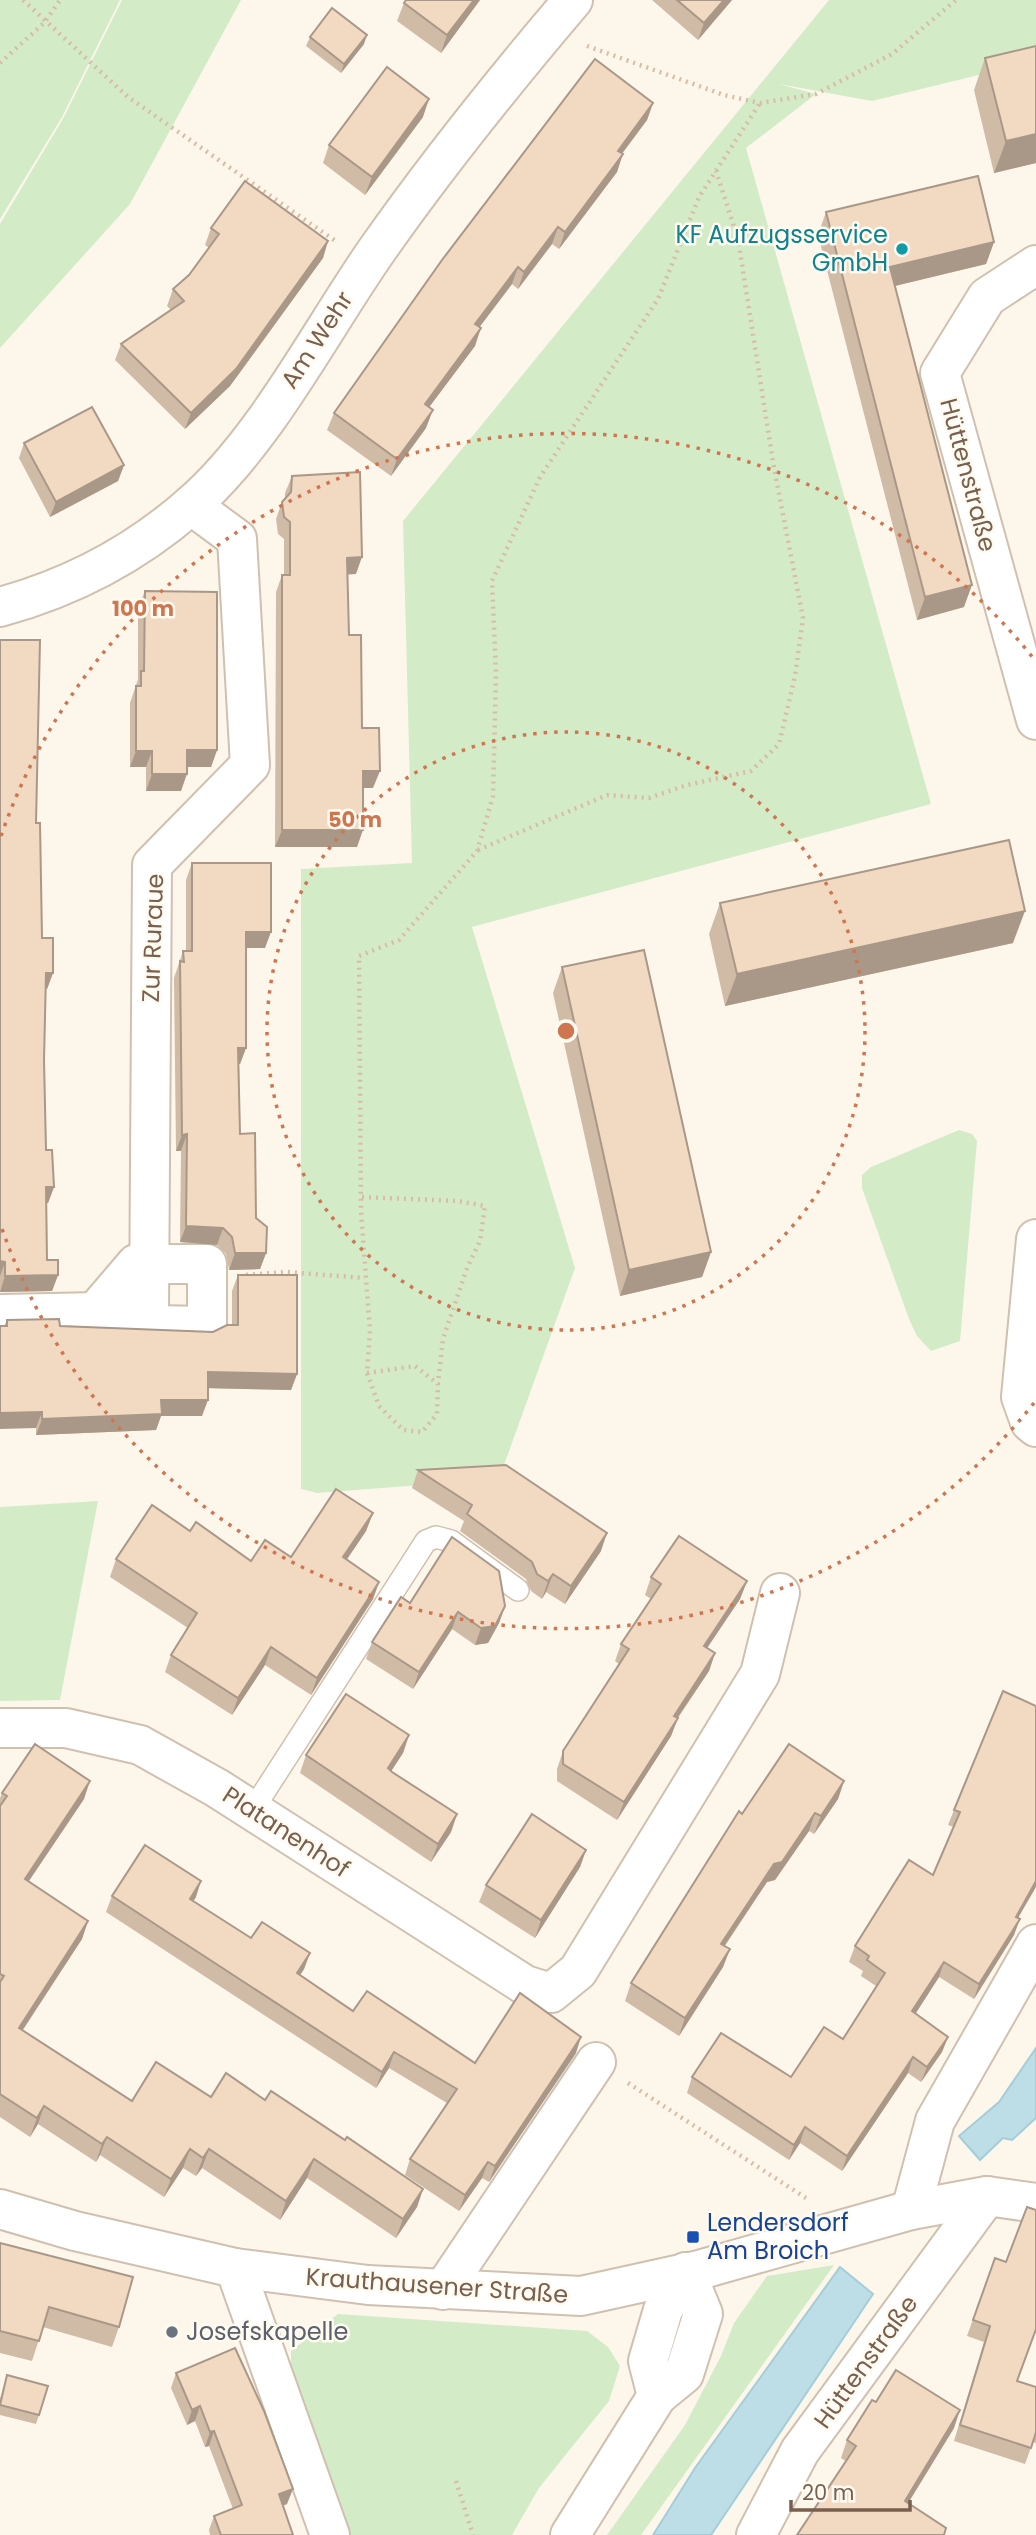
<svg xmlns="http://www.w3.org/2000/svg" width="1036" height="2535" font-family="Poppins,sans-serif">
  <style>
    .green { fill: #d4ebc8 }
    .water { fill: #bedee7; stroke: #a4cdd9; stroke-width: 2 }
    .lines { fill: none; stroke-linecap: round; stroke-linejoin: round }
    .service-casing { stroke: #d0c0af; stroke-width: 24 }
    .minor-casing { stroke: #d0c0af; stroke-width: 42 }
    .tertiary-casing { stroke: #d0c0af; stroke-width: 42 }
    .path { stroke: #d8bca4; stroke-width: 4.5; stroke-dasharray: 2 5; stroke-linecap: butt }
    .service { stroke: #fff; stroke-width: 21 }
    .minor { stroke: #fff; stroke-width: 38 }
    .tertiary { stroke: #fff; stroke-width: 38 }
    .wall { fill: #d0bba7 }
    .shaded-wall { fill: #a99888 }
    .building { fill: #f2d9c2; stroke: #a99888; stroke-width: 2 }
    .ring { fill: none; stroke: #cf7650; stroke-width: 3.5; stroke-dasharray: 3.5 7 }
    .culture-dot { fill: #0f9aa8; stroke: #fffbf1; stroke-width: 2.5 }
    .transit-dot { fill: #1a4fb4; stroke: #fffbf1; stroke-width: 2.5 }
    .worship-dot { fill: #6b7280; stroke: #fffbf1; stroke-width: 2.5 }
    .labels { text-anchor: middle; stroke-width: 5; stroke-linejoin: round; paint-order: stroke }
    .culture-label { font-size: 24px; fill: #0d838f; stroke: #fffbf1; text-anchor: end }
    .street-label { font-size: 24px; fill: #795f4d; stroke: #fffbf1 }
    .transit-label { font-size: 24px; fill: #164399; stroke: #fffbf1; text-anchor: start }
    .worship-label { font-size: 24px; fill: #5b616d; stroke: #fffbf1; text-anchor: start }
    .centre { fill: #cf7650; stroke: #fffbf1; stroke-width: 3.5 }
    .ring-label { font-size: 21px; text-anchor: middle; font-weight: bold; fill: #cf7650; stroke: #fffbf1; stroke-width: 5; stroke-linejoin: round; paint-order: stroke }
  </style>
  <rect width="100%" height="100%" fill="#fdf7eb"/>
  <g class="green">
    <polygon points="0,0 120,0 62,117 0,219"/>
    <polygon points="122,0 241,0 130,204 0,348 0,224 64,117"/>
    <polygon points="829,0 1036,0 1036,61 872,101 779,84 816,94 746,148 931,804 472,927 575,1268 499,1479 317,1493 301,1489 301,869 412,863 403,521"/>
    <polygon points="959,1130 972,1134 977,1141 960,1341 931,1351 917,1336 909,1319 862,1188 862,1175 871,1167"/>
    <polygon points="98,1501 60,1700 0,1701 0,1507"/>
    <polygon points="834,2265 641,2535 607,2535 685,2425 721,2356 734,2323 767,2276"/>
    <polygon points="338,2314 587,2331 608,2347 620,2366 609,2401 539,2488 512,2535 349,2535 291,2370 291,2351"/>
  </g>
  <g class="water">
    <polygon points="1036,2048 1036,2118 1012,2140 1003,2138 980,2160 959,2136 999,2102"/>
    <polygon points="840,2267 873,2294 711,2535 653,2535 695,2468"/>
  </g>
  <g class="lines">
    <defs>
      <polyline id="service" points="252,1811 426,1541 436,1537 451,1541 518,1590"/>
      <g id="minor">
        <polyline points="1036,265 987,297 940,373 1036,720"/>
        <path d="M0,607C70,588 135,554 190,506C264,443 321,330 377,250C438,163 505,80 573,0"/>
        <polyline points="1036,1239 1021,1397 1030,1422 1036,1427"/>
        <polygon points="136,1264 207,1264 207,1326 101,1324 101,1305"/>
        <polyline points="0,1314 149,1311 152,865 250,765 237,539 191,505"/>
        <polyline points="0,1728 66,1728 140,1745 217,1788 525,1985 551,1993 578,1971 760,1674 780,1593"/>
        <polyline points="911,2210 935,2121 1036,1944"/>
        <polyline points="235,2268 330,2535"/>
        <polyline points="443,2290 596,2062"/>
        <polyline points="657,2396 648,2361 663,2310 686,2272"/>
        <polyline points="570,2535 657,2396 684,2374 703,2314 686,2272"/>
        <polyline points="756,2535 800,2451 987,2196"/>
      </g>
      <polyline id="tertiary" points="0,2209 75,2231 235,2268 368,2285 581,2296 699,2270 911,2210 987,2196 1036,2203"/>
    </defs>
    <use href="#service" class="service-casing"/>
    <use href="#minor" class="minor-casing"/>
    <use href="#tertiary" class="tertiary-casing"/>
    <g class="path">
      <polyline points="23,0 128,97 337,242"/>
      <polyline points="587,46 724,95 760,103 816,94 892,54 956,0"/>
      <polyline points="0,63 44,23 60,0"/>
      <polyline points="478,850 607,795 649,798 687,785 751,771 779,744 795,676 803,618 774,468 738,239 716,171"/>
      <polyline points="362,1197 458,1201 485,1206 480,1241 467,1268 443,1339 438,1383"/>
      <polyline points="246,1275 287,1272 365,1278"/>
      <polyline points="367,1373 415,1366 438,1384 437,1414 422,1432 403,1430 379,1406 367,1373 370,1331 361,1211 359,956 399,940 477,851 493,796 496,673 492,581 540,477 658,299 699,197 760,103"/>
      <polyline points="628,2083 806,2198"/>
      <polyline points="456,2481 473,2535"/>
    </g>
    <use href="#service" class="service"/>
    <use href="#minor" class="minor"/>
    <use href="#tertiary" class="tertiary"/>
  </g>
  <g class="wall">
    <polygon points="480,0 441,53 397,21 404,3"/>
    <polygon points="652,0 732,0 698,40"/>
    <polygon points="310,37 364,44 341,73 306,46"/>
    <polygon points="985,58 1036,163 994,173 974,90"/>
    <polygon points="653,103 647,120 622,154 617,172 559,249 552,244 518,289 512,284 479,327 475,346 429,407 426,428 391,476 327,430 334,413"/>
    <polygon points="423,117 365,195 323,163 329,145"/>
    <polygon points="826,212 994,242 986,264 895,286 964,607 917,620 818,235"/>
    <polygon points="211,228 328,241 323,258 230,386 185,429 115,360 121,344 171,310 167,306 173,289 189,275 209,248 205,245"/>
    <polygon points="24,443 124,465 118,481 50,517 19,458"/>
    <polygon points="292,476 356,574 347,574 349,635 362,728 373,788 363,788 357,847 275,847 276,592 282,575 284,575 284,539 278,534 276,519 282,502 285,499 285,493"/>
    <polygon points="145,591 217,750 211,767 187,767 181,791 146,791 146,767 130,767 130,703 138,679 138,608"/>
    <polygon points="0,640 36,823 42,938 53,973 47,989 46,989 44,1060 46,1150 54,1187 48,1203 47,1203 47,1260 58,1275 52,1291 0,1292"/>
    <polygon points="192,863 265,948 246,948 246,1048 240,1064 239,1064 240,1134 256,1218 266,1253 260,1269 229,1270 226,1254 217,1245 180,1242 181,1151 176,1151 174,978 183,951 186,951 186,880"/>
    <polygon points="720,903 1013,943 725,1006 709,934"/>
    <polygon points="562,967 711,1252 702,1277 620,1296 553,993"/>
    <polygon points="238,1275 297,1374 291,1390 208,1388 202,1416 161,1416 156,1430 36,1435 36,1428 4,1326 7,1320 60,1326 213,1332 232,1325 232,1291"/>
    <polygon points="418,1470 601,1551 565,1604 546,1592 542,1599 531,1591 526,1579 460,1531 464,1521 412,1488"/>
    <polygon points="373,1513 366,1531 347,1559 379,1582 373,1599 311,1695 265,1665 232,1715 165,1672 171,1655 188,1628 110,1577 116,1559 190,1531 251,1561 291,1557"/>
    <polygon points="651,1577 747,1581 740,1599 707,1648 715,1653 709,1671 678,1718 671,1736 617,1820 557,1781 557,1769 563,1751 619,1664 615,1661 621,1644 651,1599 645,1595"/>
    <polygon points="410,1603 505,1606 499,1623 488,1643 475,1645 452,1629 413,1689 366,1659 372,1642"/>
    <polygon points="1003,1691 1018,1918 1014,1935 974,1999 939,1977 915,2014 948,2037 942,2052 921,2082 908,2073 842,2171 800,2143 789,2160 687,2093 692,2077 791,2077 843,2039 876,1986 861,1976 863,1971 849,1962 855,1946 933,1875 954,1827 948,1825 954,1810"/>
    <polygon points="409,1735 403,1753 391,1771 457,1814 451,1832 431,1862 300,1773 306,1755"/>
    <polygon points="844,1781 838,1799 814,1834 809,1831 775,1880 767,1882 725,1946 730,1949 723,1967 679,2036 625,2001 631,1983"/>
    <polygon points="2,1793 84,1799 29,1881 88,1921 82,1939 23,2030 132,2101 211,2097 265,2100 345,2140 423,2189 417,2207 396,2238 307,2178 280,2220 202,2168 196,2176 183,2168 164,2197 100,2155 96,2162 38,2124 30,2137 0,2117 0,1798"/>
    <polygon points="586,1850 580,1867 535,1938 479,1902 486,1885"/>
    <polygon points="112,1896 196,1897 193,1901 251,1938 310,1953 304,1969 300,1975 353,2011 475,2063 576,2053 489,2182 482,2178 459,2211 405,2175 410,2159 447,2103 389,2068 376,2088 106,1912"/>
    <polygon points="0,2243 119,2327 112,2347 43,2327 32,2361 0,2353"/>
    <polygon points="995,2258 1006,2262 1017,2381 1036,2387 1036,2443 1033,2442 1025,2464 954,2441 984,2342 967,2336"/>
    <polygon points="176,2373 287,2504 283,2506 293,2535 210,2535 209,2530 214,2516 233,2509 209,2446 205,2447 195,2421 187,2425 171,2388"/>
    <polygon points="7,2375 39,2415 36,2424 0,2415 0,2399"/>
    <polygon points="876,2402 954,2428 908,2503 841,2458 847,2440"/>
  </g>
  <g class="shaded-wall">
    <polygon points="474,0 480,0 441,53 447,35"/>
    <polygon points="724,0 732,0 698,40 704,23"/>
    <polygon points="367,35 364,44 341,73 344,64"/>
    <polygon points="429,99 423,117 365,195 372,177"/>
    <polygon points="653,103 647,120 611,168 618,151"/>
    <polygon points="1036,134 1036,163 994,173 1006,141"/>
    <polygon points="623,154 617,172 559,249 565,232"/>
    <polygon points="558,227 552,244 518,289 524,272"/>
    <polygon points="328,241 323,258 230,386 185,429 191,413"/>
    <polygon points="994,242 986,264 882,289 890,267"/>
    <polygon points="518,267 512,284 469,341 475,324"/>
    <polygon points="481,328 475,346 418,422 425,404"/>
    <polygon points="433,410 426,428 391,476 397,459"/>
    <polygon points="124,465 118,481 50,517 56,502"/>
    <polygon points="362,557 356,574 341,575 347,558"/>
    <polygon points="972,585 964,607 917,620 925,597"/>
    <polygon points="187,750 217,750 211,767 181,767"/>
    <polygon points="136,751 152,751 146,767 130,767"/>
    <polygon points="363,771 380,771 373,788 357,788"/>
    <polygon points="152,774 187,774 181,791 146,791"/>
    <polygon points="282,830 363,830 357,847 275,847"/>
    <polygon points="1025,911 1013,943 725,1006 737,974"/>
    <polygon points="246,932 271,932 265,948 240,948"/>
    <polygon points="46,973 53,973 47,989 40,989"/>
    <polygon points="238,1048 246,1048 240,1064 233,1064"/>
    <polygon points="187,1134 181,1151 176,1151 182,1135"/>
    <polygon points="46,1187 54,1187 48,1203 41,1203"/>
    <polygon points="186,1226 223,1228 217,1245 180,1242"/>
    <polygon points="711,1252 702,1277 620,1296 629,1270"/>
    <polygon points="235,1253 266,1253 260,1269 229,1270"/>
    <polygon points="0,1261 5,1262 0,1276"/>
    <polygon points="58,1275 52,1291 0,1292 5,1276"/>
    <polygon points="208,1372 297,1374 291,1390 202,1388"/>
    <polygon points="161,1400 208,1400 202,1416 161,1416 156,1430 36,1435 42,1419"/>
    <polygon points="42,1412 36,1428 0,1429 0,1413"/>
    <polygon points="373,1513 366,1531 337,1574 343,1557"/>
    <polygon points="607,1533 601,1551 565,1604 571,1586"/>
    <polygon points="553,1574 546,1592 542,1599 548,1581"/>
    <polygon points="747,1581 740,1599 697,1663 704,1646"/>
    <polygon points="379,1582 373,1599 311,1695 317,1678"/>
    <polygon points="505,1606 499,1623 488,1643 475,1645 481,1628"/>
    <polygon points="458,1612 452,1629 413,1689 419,1672"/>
    <polygon points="271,1647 265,1665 232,1715 238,1698"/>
    <polygon points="715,1653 709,1671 667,1733 674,1716"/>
    <polygon points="678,1718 671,1736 617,1820 624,1802"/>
    <polygon points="409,1735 403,1753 382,1785 388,1768"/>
    <polygon points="90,1781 84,1799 18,1897 25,1879"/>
    <polygon points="844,1781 838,1799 814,1834 821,1816"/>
    <polygon points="815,1813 809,1831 775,1880 767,1882 714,1961 721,1944 774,1864"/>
    <polygon points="457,1814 451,1832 431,1862 438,1844"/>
    <polygon points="586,1850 580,1867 535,1938 541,1920"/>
    <polygon points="201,1881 196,1897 184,1915 190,1899"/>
    <polygon points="1036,1881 1036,1887 1010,1932 1016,1917"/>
    <polygon points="1020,1919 1014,1935 974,1999 979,1984"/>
    <polygon points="88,1921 82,1939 12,2046 19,2028"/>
    <polygon points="730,1949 723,1967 679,2036 685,2018"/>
    <polygon points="310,1953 304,1969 291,1989 297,1973"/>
    <polygon points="944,1962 939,1977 907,2027 912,2011"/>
    <polygon points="581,2037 576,2053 489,2182 495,2166"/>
    <polygon points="948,2037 942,2052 921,2082 927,2067"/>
    <polygon points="394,2052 389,2068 376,2088 382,2072"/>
    <polygon points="913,2057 908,2073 842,2171 847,2156"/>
    <polygon points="44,2106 38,2124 30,2137 37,2118"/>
    <polygon points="805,2127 800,2143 789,2160 794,2145"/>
    <polygon points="107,2137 100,2155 96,2162 102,2144"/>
    <polygon points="190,2149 183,2168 164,2197 171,2179"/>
    <polygon points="209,2149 202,2168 196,2176 203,2158"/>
    <polygon points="314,2159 307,2178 280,2220 286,2201"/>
    <polygon points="488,2162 482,2178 459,2211 465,2195"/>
    <polygon points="423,2189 417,2207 396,2238 403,2219"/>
    <polygon points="200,2406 195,2421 187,2425 192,2410"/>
    <polygon points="960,2410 954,2428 899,2518 905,2501"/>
    <polygon points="214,2431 209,2446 205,2447 210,2432"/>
    <polygon points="293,2489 287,2504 273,2509 279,2494"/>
  </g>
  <g class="building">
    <polygon points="406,0 474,0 447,35 404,3"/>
    <polygon points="677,0 724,0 704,23"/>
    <polygon points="332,8 367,35 344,64 310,37"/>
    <polygon points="1036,46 1036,134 1006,141 985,58"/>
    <polygon points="595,59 653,103 618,151 623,154 565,232 558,227 524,272 518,267 475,324 481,328 425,404 433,410 397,459 334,413 442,260"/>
    <polygon points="387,67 429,99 372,177 329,145"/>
    <polygon points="978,176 994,242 890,267 972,585 925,597 826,212"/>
    <polygon points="245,181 328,241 236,369 191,413 121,344 184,301 173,289 189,275 219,234 211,228"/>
    <polygon points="92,407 124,465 56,502 24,443"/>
    <polygon points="360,472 362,557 347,558 349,635 361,635 362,728 379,728 380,771 363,771 363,830 282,830 282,575 290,575 290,522 284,517 282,502 291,492 292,476"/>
    <polygon points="145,591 217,592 217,750 187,750 187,774 152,774 152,751 136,751 136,686 141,686 141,671 144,671"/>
    <polygon points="0,640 40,640 36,823 40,823 42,938 53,938 53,973 46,973 44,1060 46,1150 52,1150 54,1187 46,1187 47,1260 58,1260 58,1275 5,1276 5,1262 0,1261"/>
    <polygon points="1009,840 1025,911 737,974 720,903"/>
    <polygon points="192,863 271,863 271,932 246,932 246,1048 238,1048 240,1134 255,1133 256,1218 267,1227 266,1253 235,1253 232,1237 223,1228 186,1226 187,1134 182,1135 180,961 184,962 183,951 192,951"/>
    <polygon points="644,950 711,1252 629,1270 562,967"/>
    <polygon points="238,1275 297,1275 297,1374 208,1372 208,1400 161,1400 162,1414 42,1419 42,1412 0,1413 0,1326 7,1326 7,1320 59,1319 60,1326 213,1332 227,1325 238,1325"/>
    <polygon points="506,1465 607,1533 571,1586 553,1574 548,1581 537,1574 532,1562 467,1514 472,1505 418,1470"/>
    <polygon points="336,1489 373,1513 343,1557 379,1582 317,1678 271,1647 238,1698 171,1655 197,1613 116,1559 152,1505 190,1531 196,1522 251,1561 265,1540 291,1557"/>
    <polygon points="679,1536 747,1581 704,1646 715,1653 674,1716 678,1718 624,1802 563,1764 563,1751 629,1649 621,1644 661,1584 651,1577"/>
    <polygon points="452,1537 499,1571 505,1606 495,1626 481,1628 458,1612 419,1672 372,1642 401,1597 410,1603"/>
    <polygon points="1003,1691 1036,1706 1036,1881 1016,1917 1020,1919 979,1984 944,1962 912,2011 948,2037 927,2067 913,2057 847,2156 805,2127 794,2145 692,2077 721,2033 791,2077 824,2027 843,2039 885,1973 867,1960 869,1956 855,1946 909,1860 933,1875 960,1812 954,1810"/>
    <polygon points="346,1694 409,1735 388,1768 392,1772 457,1814 438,1844 306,1755"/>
    <polygon points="35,1744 90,1781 25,1879 88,1921 19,2028 132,2101 156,2062 211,2097 226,2073 265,2100 271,2091 345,2140 347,2137 423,2189 403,2219 314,2159 286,2201 209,2149 203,2158 190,2149 171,2179 107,2137 102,2144 44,2106 37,2118 0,2094 0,1982 4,1976 0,1974 0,1806 7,1796 2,1793"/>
    <polygon points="789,1744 844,1781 821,1816 815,1813 782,1862 774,1864 721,1944 730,1949 685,2018 631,1983 739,1811 742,1814"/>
    <polygon points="532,1814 586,1850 541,1920 486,1885"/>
    <polygon points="145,1845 201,1881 190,1899 251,1938 262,1922 310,1953 297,1973 353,2011 367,1991 475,2063 520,1993 581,2037 495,2166 488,2162 465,2195 410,2159 457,2089 394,2052 382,2072 112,1896"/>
    <polygon points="1027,2207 1036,2210 1036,2329 1017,2381 1036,2387 1036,2432 1031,2448 960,2425 990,2326 973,2320 995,2258 1006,2262"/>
    <polygon points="0,2243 133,2277 119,2327 49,2307 39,2341 0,2331"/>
    <polygon points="235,2348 264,2411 293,2489 279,2494 293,2535 221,2535 214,2516 242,2505 214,2431 210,2432 200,2406 192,2410 176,2373"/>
    <polygon points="896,2370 960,2410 905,2501 946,2528 944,2535 797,2535 856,2446 847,2440 872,2400 876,2402"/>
    <polygon points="7,2375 48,2386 39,2415 0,2405"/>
  </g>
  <g class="ring">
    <circle cx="566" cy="1031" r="299"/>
    <path d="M1034 1403A598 598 0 0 1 1 1226M1 836A598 598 0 0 1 1034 659"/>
  </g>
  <circle class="culture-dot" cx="902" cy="249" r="7"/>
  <rect class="transit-dot" x="686" y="2230" width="14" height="14" rx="3.5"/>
  <circle class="worship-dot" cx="172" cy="2332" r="7"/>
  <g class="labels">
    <g class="culture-label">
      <text x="888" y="243">KF Aufzugsservice<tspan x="888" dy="28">GmbH</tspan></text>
    </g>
    <g class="street-label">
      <text transform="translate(317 340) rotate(-57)" y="8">Am Wehr</text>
      <text transform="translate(968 475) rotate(75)" y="8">Hüttenstraße</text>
      <text transform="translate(153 938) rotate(-88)" y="8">Zur Ruraue</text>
      <text transform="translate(286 1832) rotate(33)" y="8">Platanenhof</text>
      <text transform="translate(437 2286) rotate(4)" y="8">Krauthausener Straße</text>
      <text transform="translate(866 2362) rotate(-54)" y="8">Hüttenstraße</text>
    </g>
    <g class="transit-label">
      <text x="707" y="2231">Lendersdorf<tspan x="707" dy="28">Am Broich</tspan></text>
    </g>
    <g class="worship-label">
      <text x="186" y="2340">Josefskapelle</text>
    </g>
  </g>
  <circle cx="566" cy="1031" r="10" class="centre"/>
  <g class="ring-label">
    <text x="143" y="616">100 m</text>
    <text x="355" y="827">50 m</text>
  </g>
  <path d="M791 2500v10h119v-10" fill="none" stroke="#795f4d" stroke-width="3.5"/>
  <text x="802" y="2500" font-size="21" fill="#795f4d" stroke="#fffbf1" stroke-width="5" paint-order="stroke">20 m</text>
</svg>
